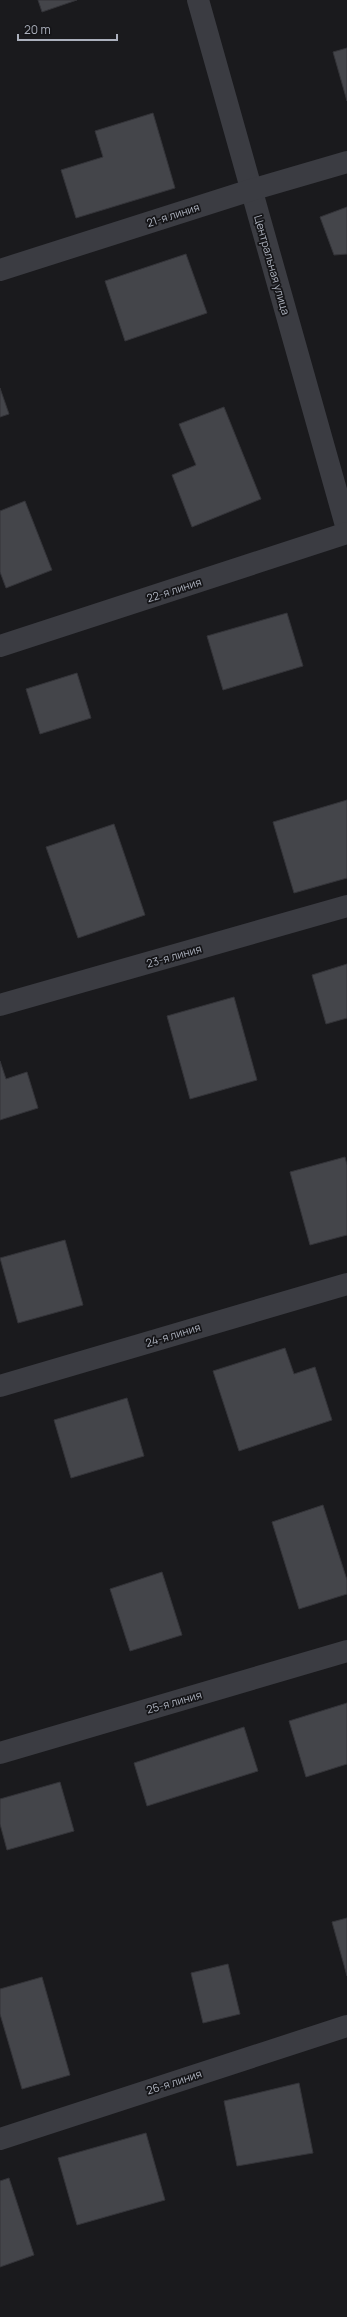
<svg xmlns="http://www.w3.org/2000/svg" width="347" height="2317" font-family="Manrope,sans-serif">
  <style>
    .building { fill: #44454a; stroke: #343439 }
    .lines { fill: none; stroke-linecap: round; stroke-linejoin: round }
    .street { stroke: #3b3c42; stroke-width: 22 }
    .labels { text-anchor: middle; stroke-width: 3.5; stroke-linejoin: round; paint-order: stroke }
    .street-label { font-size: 11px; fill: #acb1bd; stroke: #151518 }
  </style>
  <rect width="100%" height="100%" fill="#1a1a1d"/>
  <g class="building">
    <polygon points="38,0 77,0 42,12"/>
    <polygon points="347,48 347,101 333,52"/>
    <polygon points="153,113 175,188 76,218 61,170 103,157 95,131"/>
    <polygon points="347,207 347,254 334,255 320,217"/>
    <polygon points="186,254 207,313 125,341 105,281"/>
    <polygon points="0,388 9,414 0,417"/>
    <polygon points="224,407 261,499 192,527 172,475 196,465 179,424"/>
    <polygon points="25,501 52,570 6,588 0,572 0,511"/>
    <polygon points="287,613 303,666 223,690 207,636"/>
    <polygon points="77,673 91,718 40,734 26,689"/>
    <polygon points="347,800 347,878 294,893 273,822"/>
    <polygon points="114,824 145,915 78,938 46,847"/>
    <polygon points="347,964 347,1018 326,1024 312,975"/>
    <polygon points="234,997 257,1080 190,1099 167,1016"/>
    <polygon points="0,1061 6,1079 27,1072 38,1108 0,1120"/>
    <polygon points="345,1157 347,1165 347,1235 310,1245 290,1172"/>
    <polygon points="65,1240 83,1305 18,1323 0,1258"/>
    <polygon points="285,1348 294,1374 315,1367 332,1420 239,1451 213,1371"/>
    <polygon points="127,1398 144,1456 71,1478 54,1420"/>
    <polygon points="323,1505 347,1580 347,1594 299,1609 272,1522"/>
    <polygon points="162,1572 182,1635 130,1651 110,1589"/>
    <polygon points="347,1703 347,1764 306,1777 289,1721"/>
    <polygon points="244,1727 258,1771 147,1806 134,1763"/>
    <polygon points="60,1782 74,1831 7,1850 0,1824 0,1799"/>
    <polygon points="347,1918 347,1976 332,1922"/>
    <polygon points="228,1964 240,2014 203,2023 191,1973"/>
    <polygon points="42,1977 70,2075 22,2089 0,2014 0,1989"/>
    <polygon points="299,2083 313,2153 237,2166 224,2101"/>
    <polygon points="146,2133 165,2200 77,2225 58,2158"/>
    <polygon points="9,2178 34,2255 0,2267 0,2181"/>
  </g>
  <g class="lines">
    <g class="street">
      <polyline points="198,0 347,529"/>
      <polyline points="0,270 251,190 347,162"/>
      <polyline points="0,646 347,533"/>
      <polyline points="0,1005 347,906"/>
      <polyline points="0,1386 347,1284"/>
      <polyline points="0,1753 347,1651"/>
      <polyline points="0,2139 347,2026"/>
    </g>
  </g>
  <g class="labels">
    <g class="street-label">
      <text transform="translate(173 215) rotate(-18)" y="4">21-я линия</text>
      <text transform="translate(272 265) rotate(74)" y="4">Центральная улица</text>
      <text transform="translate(174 590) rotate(-18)" y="4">22-я линия</text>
      <text transform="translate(174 956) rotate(-16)" y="4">23-я линия</text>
      <text transform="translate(173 1335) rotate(-17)" y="4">24-я линия</text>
      <text transform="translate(174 1702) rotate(-16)" y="4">25-я линия</text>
      <text transform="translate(174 2082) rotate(-18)" y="4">26-я линия</text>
    </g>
  </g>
  <path d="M18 34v6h99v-6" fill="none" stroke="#acb1bd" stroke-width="2"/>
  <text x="24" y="34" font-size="12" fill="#acb1bd" stroke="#151518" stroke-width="3" paint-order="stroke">20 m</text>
</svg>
